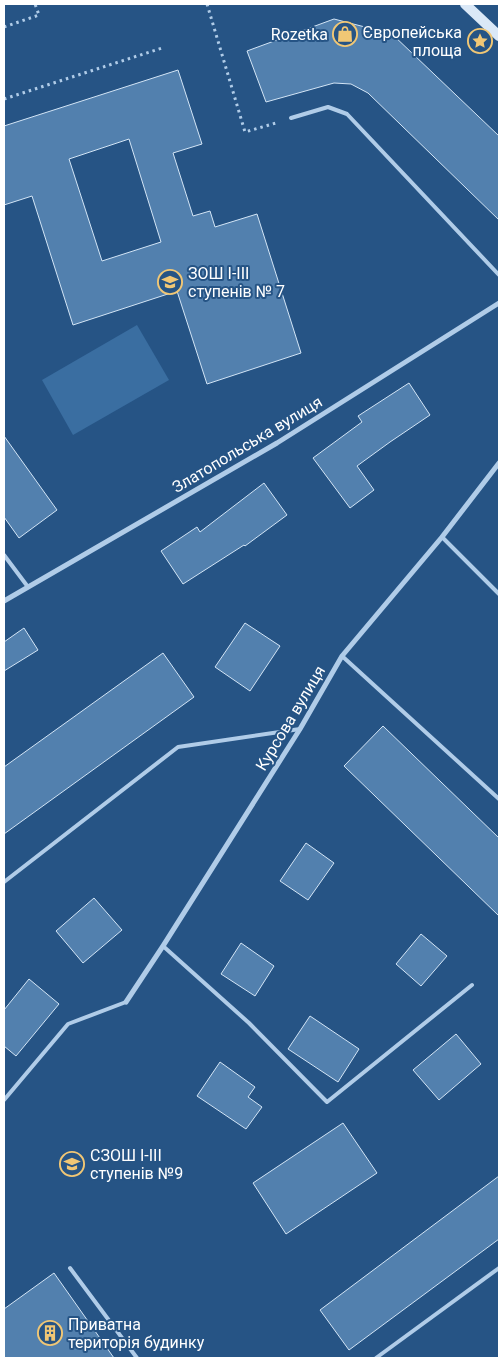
<svg xmlns="http://www.w3.org/2000/svg" width="503" height="1362" font-family="Roboto,sans-serif">
  <style>
    .green { fill: #3a6ea1 }
    .building { fill: #5280ae; stroke: #d3e5f6; fill-rule: evenodd }
    .lines { fill: none; stroke-linecap: round; stroke-linejoin: round }
    .path { stroke: #b0cce8; stroke-width: 3; stroke-dasharray: 2.5 4; stroke-linecap: butt }
    .lane { stroke: #b0cce8; stroke-width: 4 }
    .street { stroke: #b0cce8; stroke-width: 5 }
    .secondary { stroke: #dae8f7; stroke-width: 10 }
    .labels { text-anchor: middle; stroke-width: 4; stroke-linejoin: round; paint-order: stroke }
    .poi-label { font-size: 16px; fill: #fff; stroke: #265485; text-anchor: start }
    .street-label { font-size: 16px; fill: #fff; stroke: #265485 }
  </style>
  <rect width="100%" height="100%" fill="#265485"/>
  <polygon class="green" points="137,325 169,380 73,435 42,380"/>
  <g class="building">
    <polygon points="334,19 392,34 499,136 499,220 368,93 351,84 334,83 266,102 247,51"/>
    <path d="M178,70L202,144L173,153L193,216L210,211L215,227L257,214L301,353L207,384L177,291L73,325L32,196L4,205V126ZM129,139L161,242L102,261L69,159Z"/>
    <polygon points="409,383 430,415 390,442 357,466 374,490 350,508 313,458 362,422 358,416"/>
    <polygon points="4,436 57,510 19,538 4,517"/>
    <polygon points="264,483 287,515 245,546 244,545 183,584 161,551 197,527 200,532"/>
    <polygon points="245,623 280,646 250,691 215,667"/>
    <polygon points="24,628 38,650 4,671 4,642"/>
    <polygon points="163,653 194,697 4,834 4,767"/>
    <polygon points="383,726 499,838 499,916 344,766"/>
    <polygon points="306,843 334,863 308,900 280,881"/>
    <polygon points="94,898 122,930 83,963 56,931"/>
    <polygon points="421,934 447,956 421,986 396,964"/>
    <polygon points="241,943 274,966 255,996 221,974"/>
    <polygon points="29,979 59,1004 16,1056 4,1046 4,1010"/>
    <polygon points="310,1016 359,1049 338,1082 288,1049"/>
    <polygon points="456,1034 481,1064 439,1100 413,1070"/>
    <polygon points="220,1062 255,1087 248,1097 262,1107 246,1129 197,1096"/>
    <polygon points="343,1123 377,1173 286,1234 253,1183"/>
    <polygon points="499,1176 499,1239 349,1350 320,1310"/>
    <polygon points="54,1273 114,1358 4,1358 4,1309"/>
  </g>
  <g class="lines">
    <g class="path">
      <polyline points="207,4 245,132 276,123"/>
      <polyline points="4,27 39,15 35,4"/>
      <polyline points="4,99 162,48"/>
    </g>
    <g class="lane">
      <polyline points="291,118 328,107 347,114 499,275"/>
      <polyline points="442,537 499,594"/>
      <polyline points="4,555 28,587"/>
      <polyline points="342,656 499,799"/>
      <polyline points="4,882 178,747 300,729"/>
      <polyline points="163,946 249,1023 327,1102 472,985"/>
      <polyline points="4,1100 68,1024 126,1002"/>
      <polyline points="70,1268 137,1358"/>
      <polyline points="376,1358 499,1268"/>
    </g>
    <g class="street">
      <polyline points="4,601 277,443 499,303"/>
      <polyline points="126,1002 163,946 300,729 342,656 442,537 499,463"/>
    </g>
    <polyline class="secondary" points="465,4 499,36"/>
  </g>
  <defs>
    <symbol id="shop-ring" viewBox="-11 -11 22 22"><circle r="9.5" fill="#265485" stroke="#f1c775" stroke-width="1.5"/><path d="M-5-2.5h2.3a2.7 3.5 0 0 1 5.4 0H5L5.5 6h-11ZM-1.5-2.5h3a1.5 2.3 0 0 0-3 0Z" fill="#f1c775"/></symbol>
    <symbol id="sight-ring" viewBox="-11 -11 22 22"><circle r="9.5" fill="#265485" stroke="#f1c775" stroke-width="1.5"/><path d="M0-6L1.8-2.2L6-1.7L2.9 1.2L3.7 5.4L0 3.3L-3.7 5.4L-2.9 1.2L-6-1.7L-1.8-2.2Z" fill="#f1c775"/></symbol>
    <symbol id="school-ring" viewBox="-11 -11 22 22"><circle r="9.5" fill="#265485" stroke="#f1c775" stroke-width="1.5"/><path d="M0-5L7-2L0 1L-7-2ZM-4 1L0 2.5L4 1V4Q0 6-4 4Z" fill="#f1c775"/></symbol>
    <symbol id="building-ring" viewBox="-11 -11 22 22"><circle r="9.5" fill="#265485" stroke="#f1c775" stroke-width="1.5"/><path d="M-4-6H4V6H1V3H-1V6H-4ZM-2.5-4.3h1.7v1.8h-1.7ZM.8-4.3h1.7v1.8H.8ZM-2.5-1h1.7V.8h-1.7ZM.8-1h1.7V.8H.8Z" fill="#f1c775"/></symbol>
  </defs>
  <g fill-rule="evenodd">
    <use href="#shop-ring" x="331" y="20" width="28" height="28"/>
    <use href="#sight-ring" x="466" y="27" width="28" height="28"/>
    <use href="#school-ring" x="156" y="268" width="28" height="28"/>
    <use href="#school-ring" x="58" y="1150" width="28" height="28"/>
    <use href="#building-ring" x="36" y="1319" width="28" height="28"/>
  </g>
  <g class="labels">
    <g class="poi-label">
      <text x="462" y="38" text-anchor="end">Європейська<tspan x="462" dy="18">площа</tspan></text>
      <text x="328" y="40" text-anchor="end">Rozetka</text>
      <text x="188" y="279">ЗОШ І-ІІІ<tspan x="188" dy="18">ступенів № 7</tspan></text>
      <text x="90" y="1161">СЗОШ І-ІІІ<tspan x="90" dy="18">ступенів №9</tspan></text>
      <text x="68" y="1330">Приватна<tspan x="68" dy="18">територія будинку</tspan></text>
    </g>
    <g class="street-label">
      <text transform="translate(247 444) rotate(-31)" y="6">Златопольська вулиця</text>
      <text transform="translate(290 718) rotate(-59)" y="6">Курсова вулиця</text>
    </g>
  </g>
  <rect width="503" height="1362" fill="none" stroke="#ffffff" stroke-width="10"/>
</svg>
